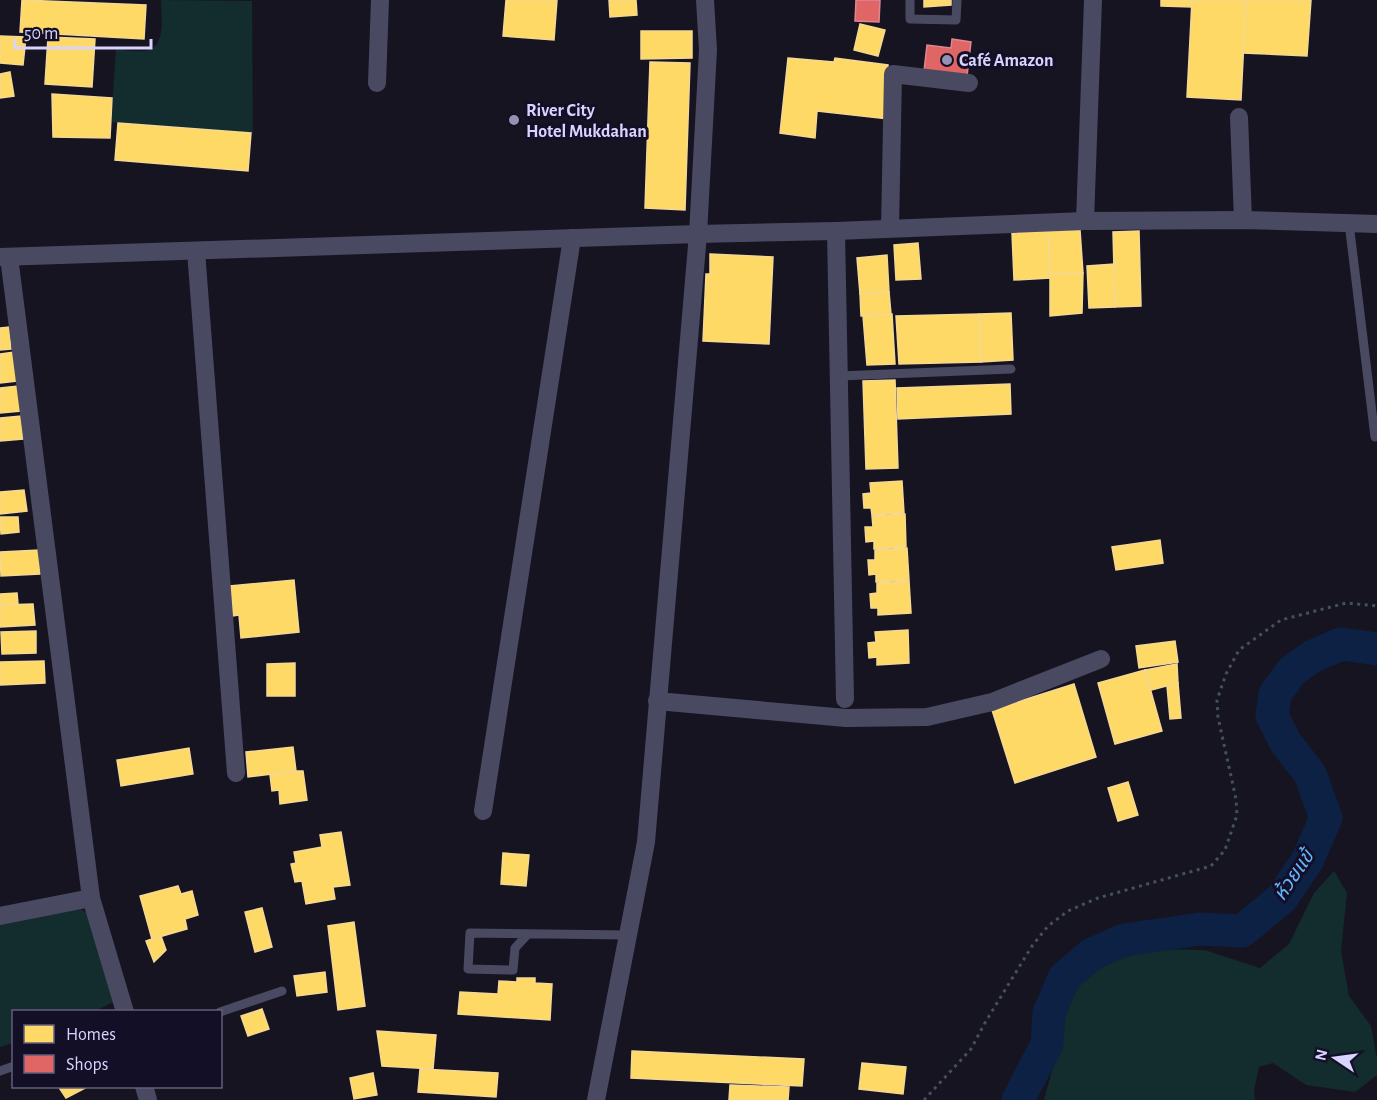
<svg xmlns="http://www.w3.org/2000/svg" width="1377" height="1100" font-family="'Alegreya Sans','Noto Sans Thai',sans-serif">
  <style>
    .green { fill: #132c2d }
    .homes { fill: #ffd966; stroke: #f4d894; stroke-width: 1.5 }
    .shops { fill: #e06666; stroke: #de8794; stroke-width: 1.5 }
    .lines { fill: none; stroke-linecap: round; stroke-linejoin: round }
    .river { stroke: #0d2144; stroke-width: 33 }
    .path { stroke: #44505f; stroke-width: 3; stroke-dasharray: 3 4.5; stroke-linecap: butt }
    .service { stroke: #4a4962; stroke-width: 9 }
    .minor { stroke: #4a4962; stroke-width: 18 }
    .poi-dot { fill: #9591b1; stroke: #130f26; stroke-width: 2 }
    .labels { text-anchor: middle; stroke-width: 6; stroke-linejoin: round; paint-order: stroke }
    .poi-label { font-size: 18px; font-weight: bold; fill: #d9d4ff; stroke: #130f26; text-anchor: start }
    .water-label { font-size: 20px; font-style: italic; fill: #62b6ff; stroke: #130f26 }
  </style>
  <rect width="100%" height="100%" fill="#161421"/>
  <g class="green">
    <path d="M161,0L252,1L253,133L111,122L116,49C125,50 136,52 145,51C167,48 161,15 161,0Z"/>
    <polygon points="1334,871 1347,893 1341,951 1349,996 1371,1026 1377,1059 1377,1075 1355,1092 1306,1085 1273,1063 1259,1067 1254,1090 1255,1100 1044,1100 1056,1056 1060,1023 1070,991 1095,966 1151,949 1205,950 1260,968 1289,944 1314,893"/>
    <polygon points="81,909 88,914 113,1002 96,1011 14,1012 13,1043 0,1047 0,923"/>
  </g>
  <g class="homes">
    <polygon points="22,0 146,5 144,39 20,32"/>
    <polygon points="506,0 557,0 554,40 503,36"/>
    <polygon points="609,0 636,0 637,15 610,17"/>
    <polygon points="924,0 951,0 951,5 924,7"/>
    <polygon points="1161,0 1192,0 1192,7 1161,6"/>
    <polygon points="1192,0 1246,0 1241,100 1187,97"/>
    <polygon points="1246,0 1311,0 1307,56 1243,53"/>
    <polygon points="860,24 885,30 878,56 854,50"/>
    <polygon points="641,31 692,31 692,58 641,59"/>
    <polygon points="0,36 26,37 23,65 0,63"/>
    <polygon points="48,37 95,39 92,87 45,84"/>
    <polygon points="788,58 834,62 835,58 888,65 888,119 817,111 815,138 780,133"/>
    <polygon points="650,62 690,63 685,210 645,208"/>
    <polygon points="10,72 14,96 0,98 0,74"/>
    <polygon points="52,94 112,98 110,138 53,137"/>
    <polygon points="118,123 251,133 248,171 115,160"/>
    <polygon points="1080,230 1083,273 1050,274 1048,231"/>
    <polygon points="1048,231 1050,278 1014,280 1012,233"/>
    <polygon points="1139,231 1141,306 1115,307 1113,232"/>
    <polygon points="918,243 921,279 896,280 894,245"/>
    <polygon points="710,254 773,257 769,344 703,341 706,274 710,274"/>
    <polygon points="887,255 889,292 860,294 857,258"/>
    <polygon points="1114,264 1115,307 1089,308 1087,266"/>
    <polygon points="1083,273 1082,313 1050,316 1050,274"/>
    <polygon points="889,292 891,314 861,316 860,294"/>
    <polygon points="1011,313 1013,360 981,362 979,314"/>
    <polygon points="892,314 895,364 867,365 863,316"/>
    <polygon points="979,314 981,362 899,364 896,316"/>
    <polygon points="9,327 11,349 0,350 0,328"/>
    <polygon points="14,352 17,381 0,383 0,354"/>
    <polygon points="895,380 898,468 866,469 863,381"/>
    <polygon points="1010,384 1011,414 898,419 897,388"/>
    <polygon points="18,386 21,411 0,413 0,388"/>
    <polygon points="21,416 23,439 0,441 0,418"/>
    <polygon points="902,481 904,513 872,515 871,508 864,508 863,494 871,493 870,483"/>
    <polygon points="24,490 27,511 0,514 0,492"/>
    <polygon points="905,514 906,547 874,549 874,541 866,542 865,527 873,527 872,516"/>
    <polygon points="0,517 18,517 19,532 1,534"/>
    <polygon points="1160,540 1163,563 1116,570 1112,547"/>
    <polygon points="907,548 909,580 876,582 876,574 869,575 868,560 875,560 875,550"/>
    <polygon points="39,550 40,574 1,576 0,552"/>
    <polygon points="294,580 299,632 241,638 239,615 233,616 230,586"/>
    <polygon points="909,581 911,613 878,615 878,608 871,608 870,594 877,593 877,583"/>
    <polygon points="17,593 18,604 0,605 0,594"/>
    <polygon points="33,604 35,625 0,627 0,605"/>
    <polygon points="908,630 909,663 877,665 877,657 869,658 868,643 876,642 875,632"/>
    <polygon points="36,631 36,653 2,654 1,632"/>
    <polygon points="1175,641 1178,662 1139,668 1136,646"/>
    <polygon points="44,661 45,683 0,685 0,662"/>
    <polygon points="295,663 295,696 267,696 267,664"/>
    <polygon points="1177,664 1178,683 1151,690 1145,670"/>
    <polygon points="1145,670 1162,731 1115,744 1098,683"/>
    <polygon points="1178,683 1181,718 1170,719 1167,686"/>
    <polygon points="1074,684 1096,757 1015,783 992,710"/>
    <polygon points="293,747 296,771 248,777 246,752"/>
    <polygon points="189,748 193,774 121,786 117,760"/>
    <polygon points="296,771 303,771 307,800 280,804 279,790 272,791 270,775"/>
    <polygon points="1128,782 1138,815 1118,821 1108,788"/>
    <polygon points="341,832 350,885 333,887 335,899 306,904 302,881 295,882 291,864 296,863 294,852 322,847 320,835"/>
    <polygon points="503,853 529,855 526,886 501,884"/>
    <polygon points="178,886 181,894 192,891 198,915 185,919 187,929 152,939 140,896"/>
    <polygon points="262,908 272,947 255,952 245,912"/>
    <polygon points="354,922 365,1006 338,1010 328,926"/>
    <polygon points="161,936 166,950 154,962 146,941"/>
    <polygon points="325,972 327,992 297,996 294,976"/>
    <polygon points="517,978 535,978 535,983 552,984 550,1020 458,1014 460,992 498,994 499,981 517,982"/>
    <polygon points="262,1009 269,1029 248,1036 241,1016"/>
    <polygon points="377,1031 436,1035 433,1069 382,1066"/>
    <polygon points="632,1051 804,1059 802,1086 631,1078"/>
    <polygon points="862,1063 906,1067 903,1094 859,1089"/>
    <polygon points="420,1069 498,1073 496,1097 418,1092"/>
    <polygon points="373,1073 377,1095 354,1099 350,1078"/>
    <polygon points="730,1085 789,1087 788,1100 729,1100"/>
    <polygon points="58,1086 89,1086 66,1098"/>
  </g>
  <g class="shops">
    <polygon points="856,0 880,0 879,22 855,21"/>
    <polygon points="952,39 971,42 967,76 924,71 927,45 951,48"/>
  </g>
  <g class="lines">
    <polyline class="river" points="1018,1100 1047,1044 1049,1013 1064,978 1092,954 1124,940 1200,929 1242,931 1282,898 1307,861 1326,818 1310,774 1286,743 1272,716 1275,694 1292,671 1313,656 1341,644 1377,649"/>
    <polyline class="path" points="924,1100 971,1049 986,1021 1032,946 1048,926 1068,911 1098,898 1211,866 1225,850 1237,815 1236,799 1218,717 1217,700 1226,674 1239,650 1281,620 1346,603 1377,606"/>
    <g class="service">
      <polyline points="910,0 910,19 956,20 957,0"/>
      <polyline points="1349,223 1375,437 1377,436"/>
      <polyline points="839,376 1011,369"/>
      <polyline points="528,934 515,948 513,970 468,969 470,933 628,935"/>
      <polyline points="220,1012 282,991"/>
      <polyline points="0,1071 14,1066"/>
    </g>
    <g class="minor">
      <polyline points="377,83 380,0"/>
      <polyline points="1239,117 1243,220"/>
      <polyline points="1085,221 1093,0"/>
      <polyline points="890,228 893,74 969,83"/>
      <polyline points="836,231 845,699"/>
      <polyline points="196,251 236,773"/>
      <polyline points="0,257 698,234 836,231 1085,221 1243,220 1377,224"/>
      <polyline points="9,257 91,898 125,1012"/>
      <polyline points="657,701 846,718 927,717 992,702 1101,659"/>
      <polyline points="483,811 572,238"/>
      <polyline points="0,916 91,898"/>
      <polyline points="144,1086 148,1100"/>
      <polyline points="596,1100 646,842 698,234 708,50 705,0"/>
    </g>
  </g>
  <g class="poi-dot">
    <circle cx="947" cy="60" r="6"/>
    <circle cx="514" cy="120" r="6"/>
  </g>
  <g class="labels">
    <g class="poi-label">
      <text x="959" y="66">Café Amazon</text>
      <text x="526" y="116">River City<tspan x="526" dy="21">Hotel Mukdahan</tspan></text>
    </g>
    <g class="water-label">
      <text transform="translate(1293 875) rotate(-56)" y="7">ห้วยแข้</text>
    </g>
  </g>
  <rect x="12" y="1010" width="210" height="78" fill="#130f26" stroke="#625e7d" stroke-width="1.5"/>
  <rect x="24" y="1025" width="30" height="18" fill="#ffd966" stroke="#625e7d" stroke-width="1.5"/>
  <text x="66" y="1040" font-size="18" fill="#d9d4ff">Homes</text>
  <rect x="24" y="1055" width="30" height="18" fill="#e06666" stroke="#625e7d" stroke-width="1.5"/>
  <text x="66" y="1070" font-size="18" fill="#d9d4ff">Shops</text>
  <g transform="translate(1335 1058) rotate(283)" stroke="#130f26" stroke-width="4.5" paint-order="stroke">
  <path d="M0-4.5L10 22L0 15L-10 22Z" fill="#d9d4ff"/>
  <text y="-9" font-size="16" font-weight="bold" text-anchor="middle" fill="#d9d4ff">N</text>
  </g>
  <path d="M15 39v9h136v-9" fill="none" stroke="#d9d4ff" stroke-width="3"/>
  <text x="24" y="39" font-size="18" fill="#d9d4ff" stroke="#130f26" stroke-width="4.5" paint-order="stroke">50 m</text>
</svg>
